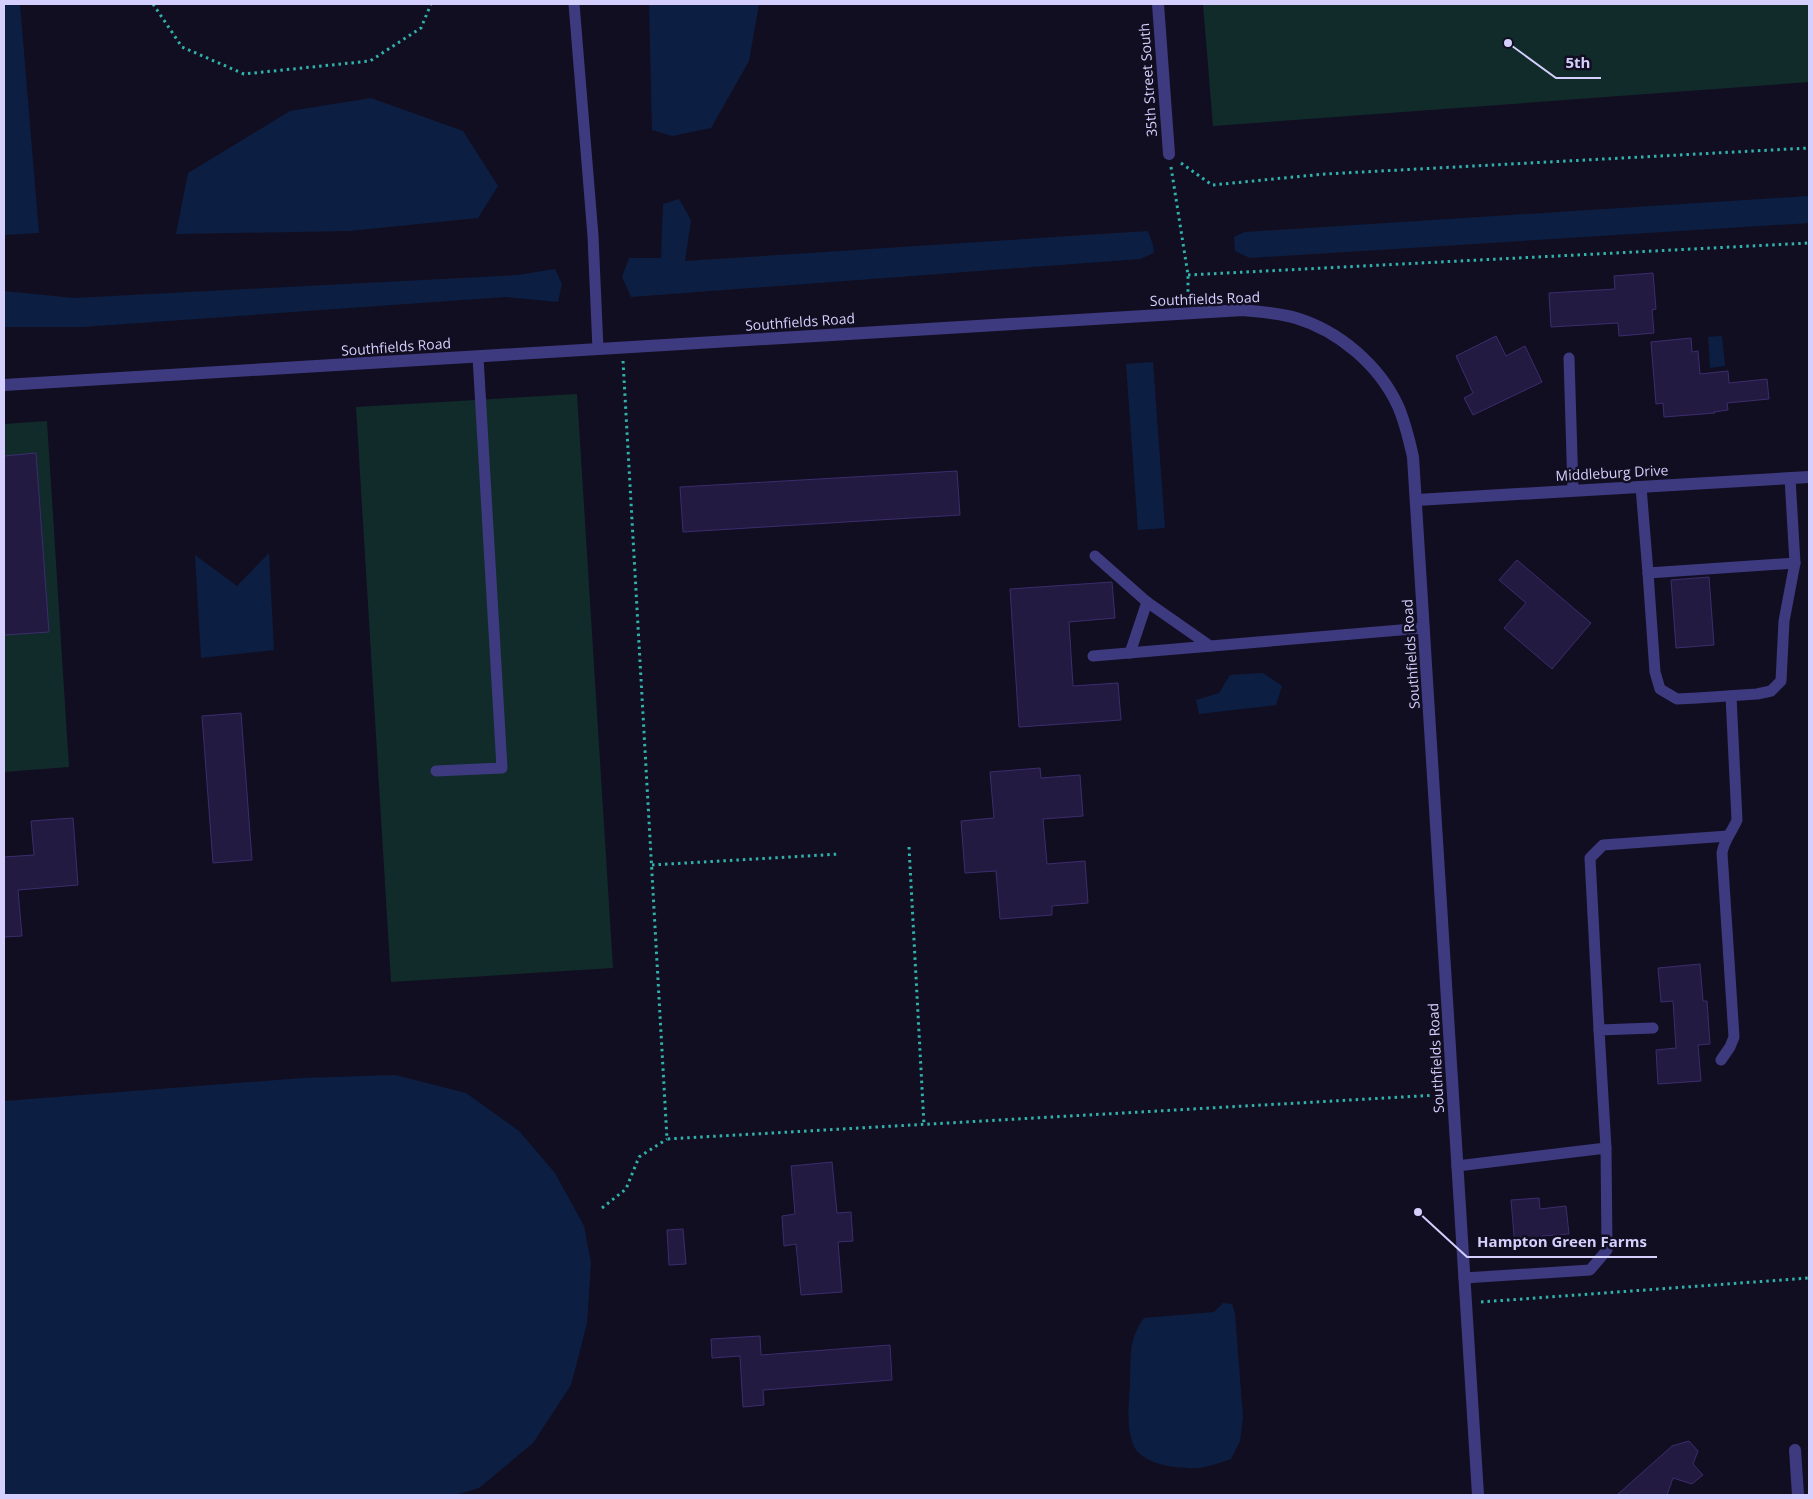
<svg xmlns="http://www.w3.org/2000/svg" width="1813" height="1499" font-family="'Open Sans',sans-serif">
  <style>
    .green { fill: #112b2b }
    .water { fill: #0c1f42 }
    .building { fill: #231a42; stroke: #3b2d6d }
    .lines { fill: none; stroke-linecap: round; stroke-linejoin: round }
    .path { stroke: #31b1ab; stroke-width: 3; stroke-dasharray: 2.5 4; stroke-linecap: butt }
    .lane { stroke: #3e3a80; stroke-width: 11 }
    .street { stroke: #3e3a80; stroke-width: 12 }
    .labels { text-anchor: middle; stroke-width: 5; stroke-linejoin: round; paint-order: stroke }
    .street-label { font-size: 14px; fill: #d5cffe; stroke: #120e21 }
    .leader { fill: none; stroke: #d5cffe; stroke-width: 2 }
    .callout-dot { fill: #d5cffe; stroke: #120e21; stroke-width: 2 }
    .callout-label { font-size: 15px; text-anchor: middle; font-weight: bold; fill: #d5cffe; stroke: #120e21; stroke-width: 5; stroke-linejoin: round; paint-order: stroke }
  </style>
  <rect width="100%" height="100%" fill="#120e21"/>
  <g class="green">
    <polygon points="1203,4 1809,4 1809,82 1213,126"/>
    <polygon points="577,394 613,968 391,982 356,407"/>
    <polygon points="47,421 69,767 4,772 4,424"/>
  </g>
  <g class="water">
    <polygon points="4,4 20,4 39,233 4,235"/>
    <polygon points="649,4 759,4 749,61 711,128 672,136 652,130"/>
    <polygon points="371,98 463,131 498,186 478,218 349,231 176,234 188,173 290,111"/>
    <polygon points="1809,196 1809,223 1250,258 1235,251 1234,237 1245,232"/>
    <polygon points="679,199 691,220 685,261 1148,231 1153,245 1154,253 1140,259 631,297 622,277 629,258 661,258 663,204"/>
    <polygon points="555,269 562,284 558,302 505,297 83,327 4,327 4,291 74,298 518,275"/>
    <polygon points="1722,336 1725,366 1710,368 1708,337"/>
    <polygon points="1153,362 1165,528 1138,530 1126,364"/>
    <polygon points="269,553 274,650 201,658 195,555 237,586"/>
    <polygon points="1263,673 1282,686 1276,705 1199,714 1196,700 1219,693 1230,675"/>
    <polygon points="395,1075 466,1093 519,1131 555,1173 584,1226 591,1263 587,1323 571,1385 533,1443 479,1488 455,1495 4,1495 4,1101 303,1078"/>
    <path d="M1223,1303L1232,1304L1235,1314L1243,1418L1240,1441L1231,1459C1221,1462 1209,1467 1198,1468C1179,1469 1140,1465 1133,1444C1126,1425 1129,1404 1130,1384C1131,1358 1128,1340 1144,1318L1214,1312Z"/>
  </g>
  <g class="building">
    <polygon points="1653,273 1656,309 1652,310 1654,333 1619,336 1618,323 1551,327 1549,293 1615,289 1614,276"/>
    <polygon points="1496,336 1506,356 1525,346 1542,382 1473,415 1464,398 1473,393 1456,356"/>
    <polygon points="1691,338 1692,352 1698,351 1700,374 1728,371 1729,383 1767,379 1769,399 1727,403 1728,410 1714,412 1715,413 1664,417 1663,403 1656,404 1651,342"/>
    <polygon points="36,453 49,632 4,635 4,456"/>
    <polygon points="957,471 960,515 683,532 680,487"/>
    <polygon points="1517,560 1591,623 1552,669 1504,628 1526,603 1499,580"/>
    <polygon points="1709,577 1714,645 1676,648 1671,580"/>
    <polygon points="1112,582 1115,618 1069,622 1073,686 1118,683 1121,720 1019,727 1010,589"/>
    <polygon points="241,713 252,860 213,863 202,716"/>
    <polygon points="1040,768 1041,778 1080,775 1083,816 1043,819 1047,864 1085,861 1088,903 1052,906 1052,915 1000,919 996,871 965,873 961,821 994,818 990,772"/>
    <polygon points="73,818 78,885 18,890 22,936 4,937 4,857 34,855 31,821"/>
    <polygon points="1700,964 1703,1001 1707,1001 1710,1044 1698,1045 1701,1081 1658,1084 1656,1050 1676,1048 1673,1001 1661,1002 1658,968"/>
    <polygon points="832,1162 837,1213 851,1212 853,1241 838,1242 842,1292 801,1295 796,1244 784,1246 782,1216 795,1214 791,1166"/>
    <polygon points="1539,1198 1540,1209 1566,1206 1569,1234 1542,1236 1543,1245 1515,1247 1511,1200"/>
    <polygon points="683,1229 686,1264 669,1265 667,1230"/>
    <polygon points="760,1336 761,1355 890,1345 892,1380 763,1390 764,1405 743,1407 740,1356 712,1358 711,1339"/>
    <polygon points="1689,1441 1698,1451 1693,1464 1703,1475 1692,1484 1673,1478 1667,1495 1617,1495 1672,1446"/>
  </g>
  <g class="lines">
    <g class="path">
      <polyline points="153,4 182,47 244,74 370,61 421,28 431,4"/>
      <polyline points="1181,163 1212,185 1325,174 1809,148"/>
      <polyline points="1171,167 1188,275 1188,300"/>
      <polyline points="1188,275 1809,243"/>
      <polyline points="623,361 667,1139 1438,1095"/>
      <polyline points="909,847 924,1125"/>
      <polyline points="652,865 840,854"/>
      <polyline points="602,1208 626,1189 639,1157 667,1139"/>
      <polyline points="1481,1302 1809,1278"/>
    </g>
    <g class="lane">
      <polyline points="574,4 593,236 598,349"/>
      <polyline points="1569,358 1573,490"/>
      <polyline points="1641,487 1648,573 1795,563 1790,478"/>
      <polyline points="1095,556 1147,602 1210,646"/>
      <polyline points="1648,573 1655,672 1660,689 1677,699 1697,698 1757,694 1771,691 1781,681 1784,621 1795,563"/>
      <polyline points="1130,653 1147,602"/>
      <polyline points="1093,656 1424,628"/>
      <polyline points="436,771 502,768 478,357"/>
      <polyline points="1599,1030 1590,858 1603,845 1728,836"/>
      <path d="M1721,1060L1730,1047L1734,1037L1722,853C1724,840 1732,832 1737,820L1731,696"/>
      <polyline points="1606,1148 1599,1030 1653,1028"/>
      <polyline points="1457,1166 1606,1148 1607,1250 1590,1270 1464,1278"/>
    </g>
    <g class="street">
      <polyline points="1158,4 1169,154"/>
      <path d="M4,385L1243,310C1261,312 1279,313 1296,318C1339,331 1379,365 1398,406C1405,422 1409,439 1413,457L1478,1495"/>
      <polyline points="1417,500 1809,477"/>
      <polyline points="1795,1450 1798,1495"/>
    </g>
  </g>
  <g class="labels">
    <g class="street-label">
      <text transform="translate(1148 80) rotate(-94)" y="5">35th Street South</text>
      <text transform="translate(1205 299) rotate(-2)" y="5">Southfields Road</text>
      <text transform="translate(800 322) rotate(-4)" y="5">Southfields Road</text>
      <text transform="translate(396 347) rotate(-4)" y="5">Southfields Road</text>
      <text transform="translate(1612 473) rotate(-3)" y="5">Middleburg Drive</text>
      <text transform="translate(1411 654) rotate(-94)" y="5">Southfields Road</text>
      <text transform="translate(1436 1058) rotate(-93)" y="5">Southfields Road</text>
    </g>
  </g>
  <path class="leader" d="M1508 43L1556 78H1601M1418 1212L1467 1257H1657"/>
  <g class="callout-dot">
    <circle cx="1508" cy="43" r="5"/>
    <circle cx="1418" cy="1212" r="5"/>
  </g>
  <g class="callout-label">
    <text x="1578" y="68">5th</text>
    <text x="1562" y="1247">Hampton Green Farms</text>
  </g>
  <rect width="1813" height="1499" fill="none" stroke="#d5cffe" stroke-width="10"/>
</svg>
